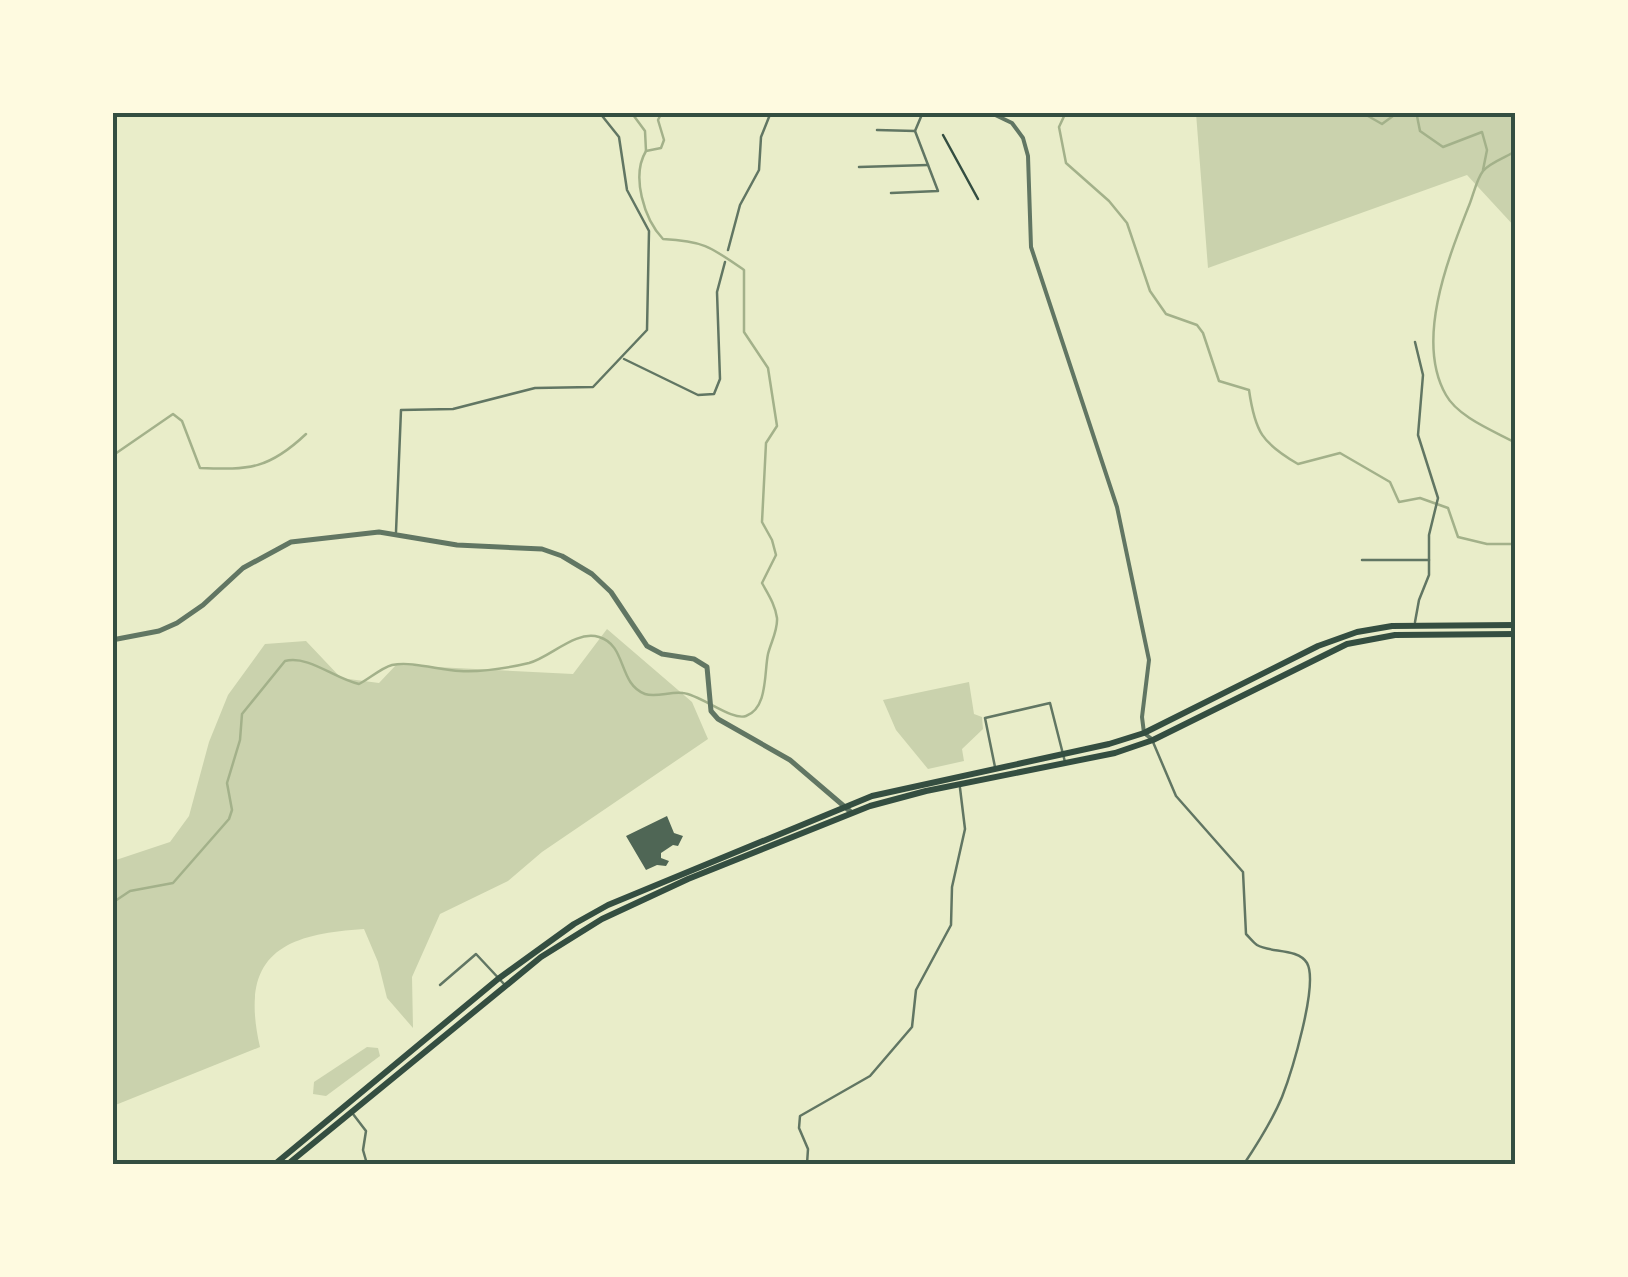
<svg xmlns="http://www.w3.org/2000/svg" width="1628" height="1277" font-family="'Source Sans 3',sans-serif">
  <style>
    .green { fill: #cad2ad }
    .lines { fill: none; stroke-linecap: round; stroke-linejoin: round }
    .stream { stroke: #a3b18a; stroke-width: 2.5 }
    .building { fill: #4f6655 }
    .path { stroke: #344e41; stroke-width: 2.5 }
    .service { stroke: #617663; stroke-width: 2.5 }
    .minor { stroke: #617663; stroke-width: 4 }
    .tertiary { stroke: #617663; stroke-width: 5 }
    .primary { stroke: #344e41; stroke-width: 6 }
    .neatline { fill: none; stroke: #344e41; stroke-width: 4 }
  </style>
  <rect width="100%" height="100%" fill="#e9edc9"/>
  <g class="green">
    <polygon points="1196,113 1515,113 1515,227 1467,175 1208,268"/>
    <path d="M607,629L692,702L708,739L542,852L508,881L440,914L412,977L413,1028L387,998L378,962L364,929C281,934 239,956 260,1047L113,1106V861L170,842L189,816L209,742L228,695L265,644L306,641L341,678L379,683L396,665L573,674Z"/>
    <polygon points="969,682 974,714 982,717 983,729 962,749 964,761 928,769 896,730 883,700"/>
    <polygon points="367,1047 378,1048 380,1056 326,1096 313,1094 314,1082"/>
  </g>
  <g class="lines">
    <g class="stream">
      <polyline points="631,112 645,131 646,151"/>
      <path d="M1066,112L1059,127L1066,163L1109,201L1127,223L1150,291L1166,314L1197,325L1203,333L1219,381L1249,390C1255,432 1262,443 1298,464L1340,453L1390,482L1399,502L1420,498L1448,508L1458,537L1487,544H1516"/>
      <polyline points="1361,112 1382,124 1397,113"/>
      <polyline points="1398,112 1417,116 1420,131 1443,147 1482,132 1487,150 1483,170"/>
      <path d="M1516,151C1506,157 1489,163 1483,171C1476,180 1473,197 1468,208C1448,259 1415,341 1446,395C1458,417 1494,431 1516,443"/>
      <path d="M112,456L173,414L182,421L200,468C250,470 269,469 306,434"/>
      <path d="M112,903L130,891L173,883L229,819L232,810L227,783L240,740L242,714L285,661C309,655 335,679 359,684C369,679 381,668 392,665C412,661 439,670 460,671C482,672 508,668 529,663C551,657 575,630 599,637C627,645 618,684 645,694C656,698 671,691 683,693C701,695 732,721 746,716C768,708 764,673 768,654C771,642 778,630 777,618C775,604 768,594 762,583L776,555L772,540L762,522L766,443L777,426L768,368L744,332V270C711,247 704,241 663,239C644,219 631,176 646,151L661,148L664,140L658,120L662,112"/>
    </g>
  </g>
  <polygon class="building" points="667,816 674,833 683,836 678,846 673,845 661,853 661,858 669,861 666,866 657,865 646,870 626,836"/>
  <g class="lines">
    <polyline class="path" points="943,135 978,199"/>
    <g class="service">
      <polyline points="877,130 915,131"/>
      <polyline points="859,167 928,165"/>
      <polyline points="891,193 938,191 915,131 923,112"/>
      <polyline points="728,250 740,205 759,170 761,137 771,112"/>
      <polyline points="1415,342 1423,375 1418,435 1438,498 1429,535 1429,575 1419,600 1415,622"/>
      <polyline points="624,359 698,395 714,394 720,379 717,292 725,262"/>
      <polyline points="396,532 401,410 453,409 535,388 593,387 647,330 649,231 627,190 619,137 599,112"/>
      <polyline points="1362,560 1429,560"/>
      <path d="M1153,742L1176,796L1243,872L1246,934C1250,938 1253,942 1257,945C1270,953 1298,948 1307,963C1319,984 1291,1074 1282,1097C1272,1121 1258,1143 1244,1164"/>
      <polyline points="995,767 985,718 1050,703 1065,762"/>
      <polyline points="440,985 476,954 504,984"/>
      <polyline points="353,1114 366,1131 363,1150 367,1164"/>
      <polyline points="807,1164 808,1149 799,1128 800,1116 870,1076 912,1027 916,990 951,925 952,887 965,829 960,788"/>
    </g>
    <polyline class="minor" points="989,112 1012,123 1023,138 1028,156 1031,247 1117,507 1149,660 1142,717 1144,733 1153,740"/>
    <polyline class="tertiary" points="112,640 159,631 177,623 203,605 243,568 291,542 379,532 457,545 542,549 562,556 592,574 611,592 647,646 662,654 694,659 707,667 711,711 718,719 790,760 852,813"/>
    <g class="primary">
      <polyline points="275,1164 498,979 574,924 608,905 872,796 1109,744 1144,733 1318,646 1357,632 1392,626 1516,625"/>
      <polyline points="288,1164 541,957 602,919 688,879 870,806 926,791 1115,753 1153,740 1347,644 1395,635 1516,634"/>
    </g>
  </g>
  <rect width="1628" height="1277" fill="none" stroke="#fefae0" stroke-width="230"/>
  <rect x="115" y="115" width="1398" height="1047" class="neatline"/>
</svg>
